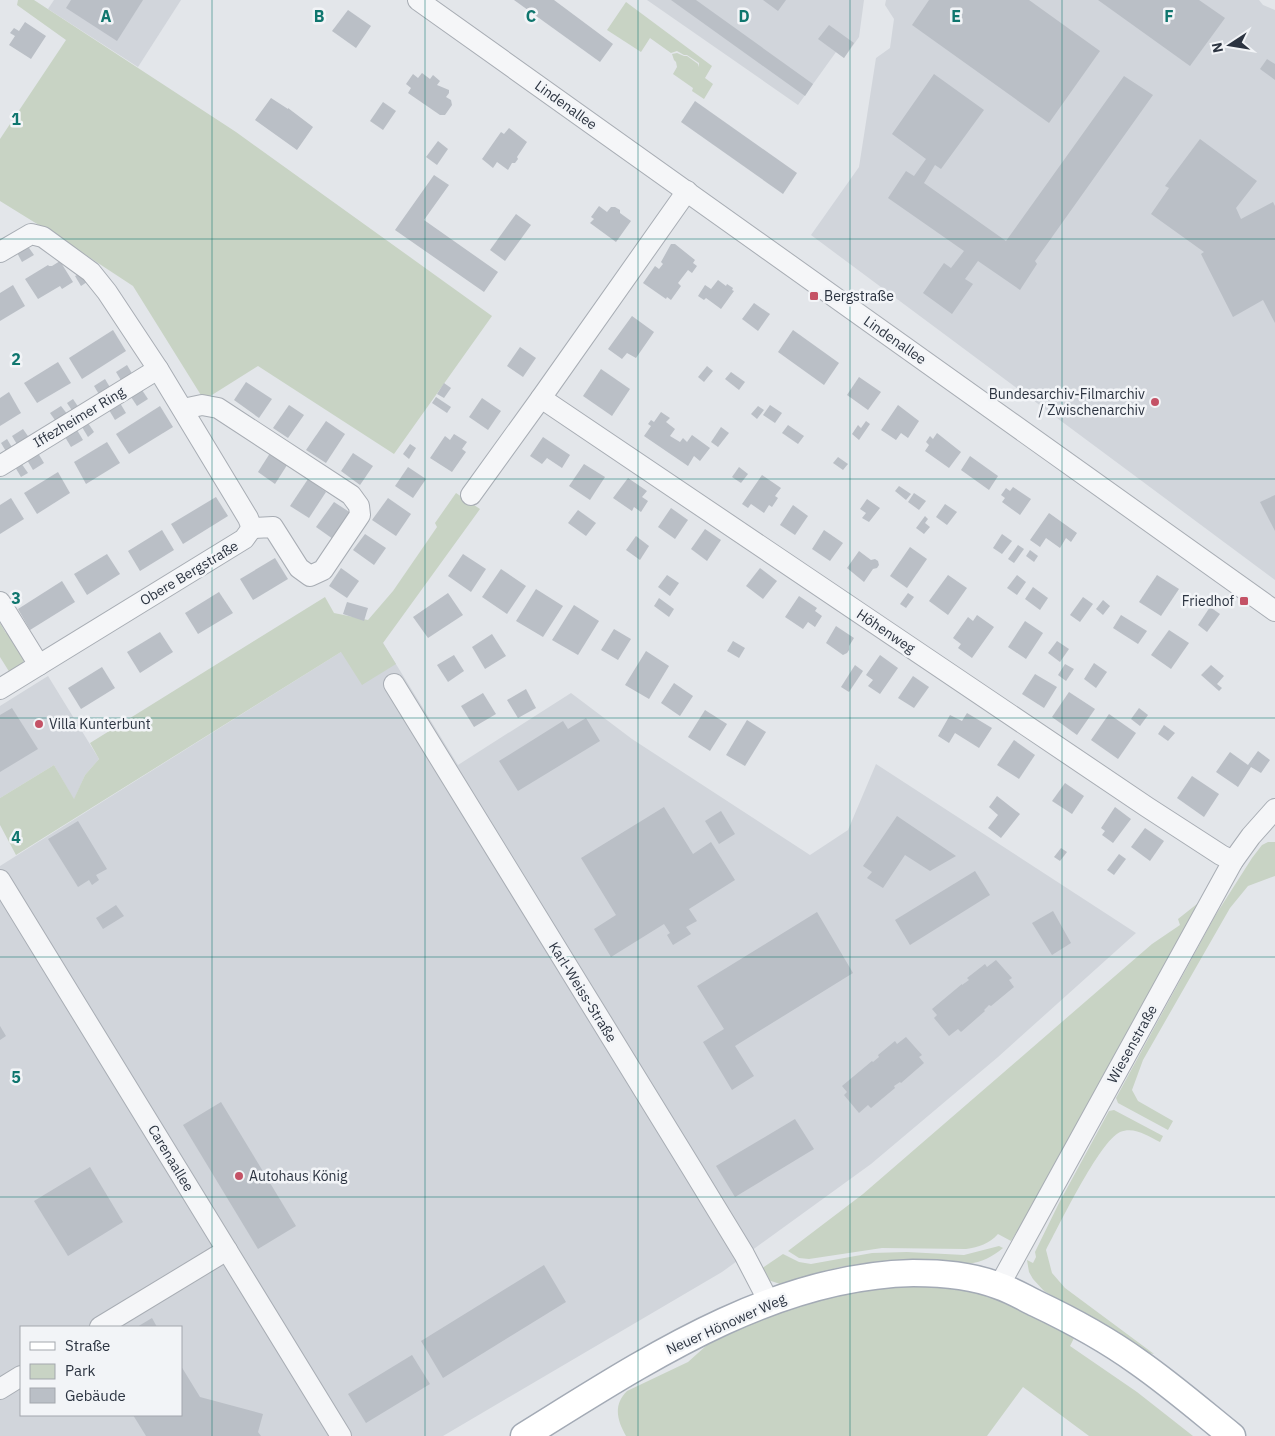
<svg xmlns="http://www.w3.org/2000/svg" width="1275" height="1436" font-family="'IBM Plex Sans',sans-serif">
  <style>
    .built { fill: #d1d5db; fill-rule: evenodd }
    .green { fill: #c8d3c4 }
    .building { fill: #babfc6 }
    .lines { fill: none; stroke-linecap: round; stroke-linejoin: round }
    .minor-casing { stroke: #a8adb4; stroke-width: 22 }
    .major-casing { stroke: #a3aab5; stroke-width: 29 }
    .minor { stroke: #f5f6f8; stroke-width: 20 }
    .major { stroke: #fff; stroke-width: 26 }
    .grid { fill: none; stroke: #0f766e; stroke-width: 1; stroke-opacity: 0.55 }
    .poi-dot { fill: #c45266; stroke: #f2f4f7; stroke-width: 2 }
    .labels { text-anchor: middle; stroke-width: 5; stroke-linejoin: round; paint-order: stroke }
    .street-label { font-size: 14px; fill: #2c3441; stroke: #f2f4f7 }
    .poi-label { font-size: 14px; fill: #2c3441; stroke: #f2f4f7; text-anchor: start }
    .grid-label { font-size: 16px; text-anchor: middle; font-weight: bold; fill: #0f766e; stroke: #f2f4f7; stroke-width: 5; stroke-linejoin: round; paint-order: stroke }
  </style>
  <rect width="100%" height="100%" fill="#e3e6ea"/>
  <g class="built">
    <polygon points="54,0 181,0 138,67 48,9"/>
    <polygon points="647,0 864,0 859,37 844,58 836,52 798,105"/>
    <polygon points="886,0 1259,0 1263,5 1275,10 1275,580 811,235 859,167 876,58 890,48 894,19 885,5"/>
    <path d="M383,643L458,765L571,693L632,739L810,855L848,830L876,764L1136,933L998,1057L871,1164L722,1272L443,1436H0V866L341,652ZM21,1327H181V1415H21Z"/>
    <polygon points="48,676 99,759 85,775 74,800 54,765 0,798 0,706"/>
  </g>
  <g class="green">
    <polygon points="18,0 34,0 236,132 492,316 394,454 258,366 204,400 133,286 63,240 0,201 0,139 66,40 17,5"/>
    <polygon points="626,2 712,66 705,78 713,84 704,99 692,91 693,88 673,74 677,67 676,62 674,60 672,54 677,53 684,56 687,56 698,64 699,67 699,63 687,55 684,55 677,51 671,53 650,38 641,52 607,30"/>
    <polygon points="456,493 480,509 383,643 396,664 362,685 341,652 16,855 0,825 0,798 54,765 74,799 85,775 99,759 90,743 325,597 334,613 368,620 393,591 437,527 435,523"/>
    <polygon points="0,623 6,633 13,635 25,658 22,665 10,673 0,657"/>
    <polygon points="1268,842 1275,842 1275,876 1248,886 1230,908 1143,1060 1132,1090 1138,1101 1173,1121 1168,1130 1118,1103 1116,1098 1215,916 1252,858 1262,845"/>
    <path d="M1202,900L1045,1187L1011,1241L998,1234C989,1244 979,1247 966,1249L882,1248L809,1259L799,1258L788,1251L863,1194L1152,944L1180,925L1178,919Z"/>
    <path d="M1114,1110L1163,1136L1160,1142C1148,1136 1134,1126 1120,1132C1099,1142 1059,1226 1046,1250L1052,1273L1065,1288L1154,1354L1143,1352L1093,1319L1044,1291L1033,1279L1029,1272L1027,1260L1033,1263L1036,1257L1035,1252L1059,1203L1109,1111Z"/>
    <path d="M999,1246L1003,1248C992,1257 982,1262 968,1264L902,1261L876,1262L840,1267L780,1284L768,1280L761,1269L783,1254L799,1262L811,1264L872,1253L907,1252L964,1255Z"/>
    <path d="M906,1286L957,1288L997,1299L1076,1334L1070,1346L1137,1392L1193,1436H1089L1023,1387L987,1436H626C617,1420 613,1405 627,1391L688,1362L707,1345L764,1318L840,1293Z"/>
  </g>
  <g class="building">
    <polygon points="71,0 143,0 117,41 66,8"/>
    <polygon points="514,0 554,0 613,44 600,62"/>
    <polygon points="671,0 696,0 813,84 805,96"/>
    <polygon points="763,0 786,0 778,11"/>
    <polygon points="929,0 1029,0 1100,51 1049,123 912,25"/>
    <polygon points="1098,0 1199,0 1225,18 1190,66"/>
    <polygon points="348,10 371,26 356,48 332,31"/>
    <polygon points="25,22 46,36 31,59 9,45 15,36 10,33 14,28 19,31"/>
    <polygon points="829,25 854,43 844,58 818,39"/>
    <polygon points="1267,59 1275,64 1275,80 1260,69"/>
    <polygon points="422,73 430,79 433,75 440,81 437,85 449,90 449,93 446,97 451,100 452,105 445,115 440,115 408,93 411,88 406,84 413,74 418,78"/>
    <polygon points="934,74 984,110 941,169 935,165 924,183 1006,241 1124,76 1153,95 1035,261 1037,264 1020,290 978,261 965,279 973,284 952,314 923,293 944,263 951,268 964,251 888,198 906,171 914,176 926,159 892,134"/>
    <polygon points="271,98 288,109 288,108 313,127 297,150 255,120"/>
    <polygon points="695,101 797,173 783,194 681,122"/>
    <polygon points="383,102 396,111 383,130 370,121"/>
    <polygon points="509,128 527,142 517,157 518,159 515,163 512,163 508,170 497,162 493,168 482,159 501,132 504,134"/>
    <polygon points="1200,139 1257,181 1236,208 1241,219 1273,202 1275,206 1275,323 1263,300 1233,317 1201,254 1204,252 1151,214 1169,188 1165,186"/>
    <polygon points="438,141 448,149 437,165 426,157"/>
    <polygon points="434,175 449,185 424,220 498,272 484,292 395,230"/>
    <polygon points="599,206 607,212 611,207 615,207 620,210 620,213 631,221 616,242 590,223 594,219 591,217"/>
    <polygon points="516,214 531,225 505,261 490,250"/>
    <polygon points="671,244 675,244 695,260 693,263 697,266 692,273 688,270 678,283 681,286 671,300 667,297 666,299 643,283 655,266 659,269 663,264 661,262"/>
    <polygon points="27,245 34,255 22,262 16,251"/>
    <polygon points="60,261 73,282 62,289 60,286 38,299 25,279 48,265 49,266 52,266"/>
    <polygon points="81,273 87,282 81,286 75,276"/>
    <polygon points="718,280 726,286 727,284 733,288 732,290 734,291 721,309 706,298 704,300 698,296 705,285 711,289"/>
    <polygon points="13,285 25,306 0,321 0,293"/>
    <polygon points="754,303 770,314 758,331 742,319"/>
    <polygon points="632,316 654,332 636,358 627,353 622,359 608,349"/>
    <polygon points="113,330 126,351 82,379 69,358"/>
    <polygon points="793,330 839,363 824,385 778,352"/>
    <polygon points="520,347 536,358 523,377 507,366"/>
    <polygon points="58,362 71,383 37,403 24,383"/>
    <polygon points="127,365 133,375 122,382 116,372"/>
    <polygon points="707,366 713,371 704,382 698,377"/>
    <polygon points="601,369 630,389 612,416 583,396"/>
    <polygon points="731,372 745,382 739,390 725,379"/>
    <polygon points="859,377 881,392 868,410 847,395"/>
    <polygon points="105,379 111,389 100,396 94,386"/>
    <polygon points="246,382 272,399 259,418 234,400"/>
    <polygon points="444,383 451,388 444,398 437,394"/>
    <polygon points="142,390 148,399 137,406 131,397"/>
    <polygon points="9,392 21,413 0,426 0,398"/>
    <polygon points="436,397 451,407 447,413 432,403"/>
    <polygon points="482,398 501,411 488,430 469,417"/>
    <polygon points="73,399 79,408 73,412 67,403"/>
    <polygon points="120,403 126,413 115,420 109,410"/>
    <polygon points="289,405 304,415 288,438 273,428"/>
    <polygon points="770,405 782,413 775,423 763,415"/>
    <polygon points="898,405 919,421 908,438 901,433 896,440 881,430"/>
    <polygon points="61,406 68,415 57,423 50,413"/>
    <polygon points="160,406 173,427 129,454 116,434"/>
    <polygon points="758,406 764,410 757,419 751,414"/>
    <polygon points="661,412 670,418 666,422 675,429 670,436 680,442 683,438 687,442 692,435 710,448 700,461 694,456 688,466 644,436 651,426 648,424 651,420 654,422"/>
    <polygon points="326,421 345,434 326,463 306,450"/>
    <polygon points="866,421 870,424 859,440 852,434 858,425 861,428"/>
    <polygon points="88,423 94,432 88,437 82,427"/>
    <polygon points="788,425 804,436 798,444 782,433"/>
    <polygon points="721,427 729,433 718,447 711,442"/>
    <polygon points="23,429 30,439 18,446 12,436"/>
    <polygon points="77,430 83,440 71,447 65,437"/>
    <polygon points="937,433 961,452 949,468 925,451 929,445 926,442 930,436 933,439"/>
    <polygon points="454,434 467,442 462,449 466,452 452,472 430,458 445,436 450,440"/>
    <polygon points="543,437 570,455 562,468 547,458 542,464 530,456"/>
    <polygon points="7,439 13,449 7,453 1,443"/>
    <polygon points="107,442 120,463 86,484 74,462"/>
    <polygon points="410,444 416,448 409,459 403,454"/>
    <polygon points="272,450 289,462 275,484 258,472"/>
    <polygon points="38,453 44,463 33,470 27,460"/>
    <polygon points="353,453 373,466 360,485 341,471"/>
    <polygon points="970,456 998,476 989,490 961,470"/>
    <polygon points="838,457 848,464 843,470 833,463"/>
    <polygon points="21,463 28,473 21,477 15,467"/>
    <polygon points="584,464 605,477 590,500 569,486"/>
    <polygon points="408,467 426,479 413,498 395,486"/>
    <polygon points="739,467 748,474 741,483 732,477"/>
    <polygon points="58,472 70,493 37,514 24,493"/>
    <polygon points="762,475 781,488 775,496 778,498 772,507 769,505 764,513 751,504 748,508 742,504"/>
    <polygon points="628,478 647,491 642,497 648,501 641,512 634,507 632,511 613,498"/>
    <polygon points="308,479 326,492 309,518 290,506"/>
    <polygon points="899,486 911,494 906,500 895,491"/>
    <polygon points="1013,487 1031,499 1020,515 1002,502 1005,498 1001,495 1006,488 1010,491"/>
    <polygon points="914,493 926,501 919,510 908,502"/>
    <polygon points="1275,495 1275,531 1260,502"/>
    <polygon points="216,497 228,516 183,544 171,524"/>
    <polygon points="11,498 24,519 0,534 0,505"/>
    <polygon points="388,498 411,514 396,536 372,520"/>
    <polygon points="867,499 880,508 869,522 862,518 866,513 860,509"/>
    <polygon points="334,502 351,513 333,539 316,527"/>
    <polygon points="945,504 957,512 947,525 936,517"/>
    <polygon points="793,505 808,516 795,535 780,525"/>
    <polygon points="671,508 688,520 675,539 658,527"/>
    <polygon points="578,510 596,523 586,536 568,523"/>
    <polygon points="1049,513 1077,533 1071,542 1066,538 1060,548 1046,538 1040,547 1030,540"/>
    <polygon points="925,516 928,519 925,523 930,527 924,534 916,528"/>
    <polygon points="705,529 721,540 707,561 691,549"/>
    <polygon points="162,530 174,550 140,571 128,551"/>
    <polygon points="824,530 843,543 830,561 812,549"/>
    <polygon points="365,534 386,548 374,565 353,550"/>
    <polygon points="1002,534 1012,541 1002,554 993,548"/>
    <polygon points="636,536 649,546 640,560 626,550"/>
    <polygon points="1018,545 1024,549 1014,563 1008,559"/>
    <polygon points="910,547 927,559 907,588 890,576"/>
    <polygon points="1030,550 1038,556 1034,562 1026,556"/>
    <polygon points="859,551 871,560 875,559 878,561 879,565 877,568 873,569 864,582 847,568"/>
    <polygon points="107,554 120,574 87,595 74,574"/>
    <polygon points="463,554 486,569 471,592 448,576"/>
    <polygon points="275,558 288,579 253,600 240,579"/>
    <polygon points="341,568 359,581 347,598 329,586"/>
    <polygon points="760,568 777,581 763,599 746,586"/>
    <polygon points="501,569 526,586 507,614 482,597"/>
    <polygon points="667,575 679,583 670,596 658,587"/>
    <polygon points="948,575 967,588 948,615 929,601"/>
    <polygon points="1017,575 1026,582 1017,595 1007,588"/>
    <polygon points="1157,575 1179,589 1161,616 1139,602"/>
    <polygon points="62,581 75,602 30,630 18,609"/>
    <polygon points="1033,587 1048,598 1040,610 1025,599"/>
    <polygon points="536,589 563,606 543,637 516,621"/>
    <polygon points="219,592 233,613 198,634 185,613"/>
    <polygon points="448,593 463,615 428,638 413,617"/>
    <polygon points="908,593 914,597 906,608 900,604"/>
    <polygon points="799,596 817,608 815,611 822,616 815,627 808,622 803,629 785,617"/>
    <polygon points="1083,597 1093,604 1080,622 1070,615"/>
    <polygon points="659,598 674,609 669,617 654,606"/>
    <polygon points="1103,600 1110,606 1103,615 1096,609"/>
    <polygon points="347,602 368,608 364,621 343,614"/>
    <polygon points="574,605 599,621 578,655 552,640"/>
    <polygon points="1210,607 1220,614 1207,632 1198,625"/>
    <polygon points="977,615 994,627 972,658 958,648 961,644 953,638 968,617 973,621"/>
    <polygon points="1121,615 1147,631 1138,644 1113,628"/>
    <polygon points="1025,621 1043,633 1026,659 1008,647"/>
    <polygon points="836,626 854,638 849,646 849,650 847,653 843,655 826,643"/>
    <polygon points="614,629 631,639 618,660 601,650"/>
    <polygon points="1169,630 1189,643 1171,669 1151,655"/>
    <polygon points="160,632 173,652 140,673 127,652"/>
    <polygon points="492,634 506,656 485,669 472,647"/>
    <polygon points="733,641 745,648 739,658 727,651"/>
    <polygon points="1057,641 1069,649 1060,662 1048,653"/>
    <polygon points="646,651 669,666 649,699 625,685"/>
    <polygon points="454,655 464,671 448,682 437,665"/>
    <polygon points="880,655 898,668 880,694 868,686 873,680 866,675"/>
    <polygon points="1094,663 1107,672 1096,688 1084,679"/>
    <polygon points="1065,664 1074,669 1066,681 1058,675"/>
    <polygon points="855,665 863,671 849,692 841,687"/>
    <polygon points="1211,665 1224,676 1217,684 1222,688 1219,691 1201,675"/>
    <polygon points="102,667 115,688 81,709 68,688"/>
    <polygon points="1035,674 1057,687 1044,708 1022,694"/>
    <polygon points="913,676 929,687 914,708 898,698"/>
    <polygon points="674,683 693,696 680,716 661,703"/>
    <polygon points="526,689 536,708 518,718 507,700"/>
    <polygon points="1069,692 1095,709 1077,735 1052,717"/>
    <polygon points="483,693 496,714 474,727 461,706"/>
    <polygon points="12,708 38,749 0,772 0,715"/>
    <polygon points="1139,708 1148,715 1140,726 1131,719"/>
    <polygon points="705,710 727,724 710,751 688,737"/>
    <polygon points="967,713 992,728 979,748 955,733 949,743 938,736 950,715 962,721"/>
    <polygon points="1109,714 1136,733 1118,759 1091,740"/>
    <polygon points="586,718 600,741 518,791 499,761 563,721 568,729"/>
    <polygon points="747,720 766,732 745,766 726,755"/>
    <polygon points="1164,725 1175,733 1168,741 1158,734"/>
    <polygon points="1014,740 1035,755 1019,779 997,765"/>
    <polygon points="1258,751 1270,760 1261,773 1251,767 1238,787 1216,772 1230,752 1248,765"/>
    <polygon points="1192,776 1219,794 1204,817 1177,798"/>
    <polygon points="1065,783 1084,796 1072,814 1052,801"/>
    <polygon points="997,796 1020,814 1001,838 988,828 998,815 989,807"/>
    <polygon points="664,807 693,854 711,842 735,880 689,909 697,921 686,927 691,934 673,945 667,935 670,933 664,924 611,957 594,929 616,915 581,858"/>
    <polygon points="1115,807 1131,819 1113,843 1102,835 1105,831 1101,828"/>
    <polygon points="721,811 735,834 719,844 705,821"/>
    <polygon points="897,816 956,856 930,871 905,855 883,888 867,878 872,872 863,866"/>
    <polygon points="78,821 107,869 96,875 99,880 92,885 89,880 78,887 48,839"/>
    <polygon points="1145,828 1164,841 1150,861 1131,847"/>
    <polygon points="1061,848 1067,852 1060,861 1054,857"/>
    <polygon points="1119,854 1126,859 1114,875 1107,870"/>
    <polygon points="975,871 990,895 910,945 895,920"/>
    <polygon points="116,905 124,916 103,929 96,918"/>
    <polygon points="1053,911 1071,943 1052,955 1032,923"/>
    <polygon points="817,912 853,973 735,1046 754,1076 732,1090 703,1042 724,1029 697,986"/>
    <polygon points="996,960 1012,978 1009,980 1014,987 991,1006 989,1005 984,1010 985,1011 961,1032 958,1029 949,1036 934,1018 937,1015 932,1009 962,984 962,985 969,980 967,978 985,964 987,967"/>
    <polygon points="0,1026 6,1036 0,1040"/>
    <polygon points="906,1037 922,1055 919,1057 924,1063 901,1083 900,1082 894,1086 895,1088 871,1108 868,1105 859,1113 844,1095 847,1092 842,1086 872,1061 873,1062 879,1057 878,1055 895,1041 897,1044"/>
    <polygon points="221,1102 296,1226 258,1249 183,1125"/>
    <polygon points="795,1119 814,1149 735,1197 716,1166"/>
    <polygon points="90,1167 123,1222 68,1256 34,1201"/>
    <polygon points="544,1265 566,1302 443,1378 421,1341"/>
    <polygon points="152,1318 157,1327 137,1327"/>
    <polygon points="412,1355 430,1384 366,1423 348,1394"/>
    <polygon points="181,1366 200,1397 263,1414 258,1432 261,1436 146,1436 133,1415 181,1415"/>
  </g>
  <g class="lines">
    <defs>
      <g id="minor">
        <polyline points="418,0 1275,611"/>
        <polyline points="0,252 31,234 43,237 91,272 107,292 158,369 248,518 252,528"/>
        <polyline points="541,398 1147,807 1221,855 1233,861"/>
        <polyline points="183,409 202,405 218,408 351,495 359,506 360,515 323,570 310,576 299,568 273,527 252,528"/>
        <polyline points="0,466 158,369"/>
        <polyline points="471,495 541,398 687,191"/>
        <polyline points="0,602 39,665"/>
        <polyline points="394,684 691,1167 744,1254 769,1302"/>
        <polyline points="0,689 244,539 252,528"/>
        <polyline points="0,880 341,1436"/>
        <polyline points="999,1286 1233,861 1251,836 1275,809"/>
        <polyline points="100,1327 227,1250"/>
        <polyline points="0,1389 21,1376"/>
      </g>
      <path id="major" d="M524,1436C642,1363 770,1276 913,1273C942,1273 971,1275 999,1286C1011,1290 1023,1297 1035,1303C1071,1320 1106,1339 1138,1362C1171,1385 1201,1411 1232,1436"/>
    </defs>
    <use href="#minor" class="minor-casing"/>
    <use href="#major" class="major-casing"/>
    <use href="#minor" class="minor"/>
    <use href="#major" class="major"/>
  </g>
  <path class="grid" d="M212,0V1436M425,0V1436M638,0V1436M850,0V1436M1062,0V1436M0,239H1275M0,479H1275M0,718H1275M0,957H1275M0,1197H1275"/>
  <g class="poi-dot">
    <rect x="809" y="291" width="10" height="10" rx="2.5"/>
    <circle cx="1155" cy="402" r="5"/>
    <rect x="1239" y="596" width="10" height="10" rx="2.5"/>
    <circle cx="39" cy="724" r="5"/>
    <circle cx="239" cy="1176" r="5"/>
  </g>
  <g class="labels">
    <g class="street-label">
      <text transform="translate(566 105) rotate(36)" y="5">Lindenallee</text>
      <text transform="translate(895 340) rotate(35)" y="5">Lindenallee</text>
      <text transform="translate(79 417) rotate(-31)" y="5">Iffezheimer Ring</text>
      <text transform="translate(189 573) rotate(-31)" y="5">Obere Bergstraße</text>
      <text transform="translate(886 631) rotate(34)" y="5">Höhenweg</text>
      <text transform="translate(583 992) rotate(58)" y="5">Karl-Weiss-Straße</text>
      <text transform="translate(1132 1044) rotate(-61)" y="5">Wiesenstraße</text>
      <text transform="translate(171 1158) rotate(59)" y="5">Carenaallee</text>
      <text transform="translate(726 1324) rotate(-24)" y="5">Neuer Hönower Weg</text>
    </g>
    <g class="poi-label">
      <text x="824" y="301">Bergstraße</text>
      <text x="1145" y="399" text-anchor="end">Bundesarchiv-Filmarchiv<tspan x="1145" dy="16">/ Zwischenarchiv</tspan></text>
      <text x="1234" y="606" text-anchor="end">Friedhof</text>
      <text x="49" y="729">Villa Kunterbunt</text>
      <text x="249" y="1181">Autohaus König</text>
    </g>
  </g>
  <g class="grid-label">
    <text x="106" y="22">A</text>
    <text x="319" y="22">B</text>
    <text x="531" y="22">C</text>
    <text x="744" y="22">D</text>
    <text x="956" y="22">E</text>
    <text x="1169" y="22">F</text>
    <text x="16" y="125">1</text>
    <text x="16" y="365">2</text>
    <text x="16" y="604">3</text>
    <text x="16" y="843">4</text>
    <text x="16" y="1083">5</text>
  </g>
  <rect x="20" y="1326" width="162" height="90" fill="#f2f4f7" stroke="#a3a7ae"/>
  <rect x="30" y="1342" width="25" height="8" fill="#ffffff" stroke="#a3a7ae"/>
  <text x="65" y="1351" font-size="15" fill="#2c3441">Straße</text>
  <rect x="30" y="1364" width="25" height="15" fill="#c8d3c4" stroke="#a3a7ae"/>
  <text x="65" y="1376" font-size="15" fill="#2c3441">Park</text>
  <rect x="30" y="1388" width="25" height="15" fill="#babfc6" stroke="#a3a7ae"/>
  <text x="65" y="1401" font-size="15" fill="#2c3441">Gebäude</text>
  <g transform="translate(1230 45) rotate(258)" stroke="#f2f4f7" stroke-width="4" paint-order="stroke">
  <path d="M0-4L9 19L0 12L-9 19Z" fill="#2c3441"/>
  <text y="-8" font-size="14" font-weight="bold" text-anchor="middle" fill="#2c3441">N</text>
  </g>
</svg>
